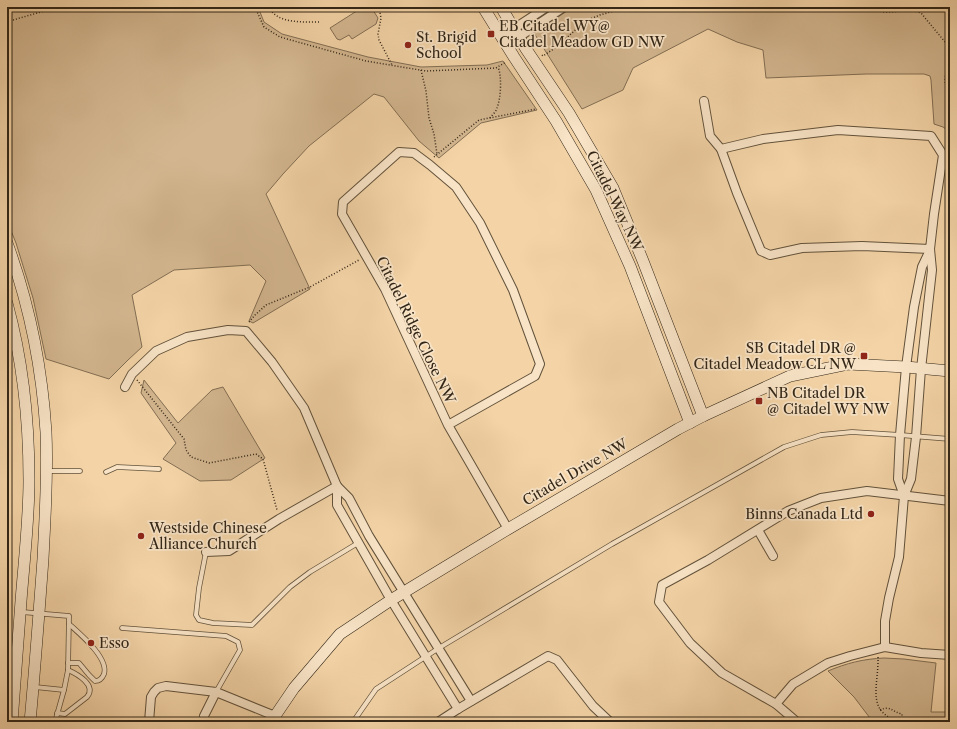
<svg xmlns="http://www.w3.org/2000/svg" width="957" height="729" font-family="'Libre Caslon Text',serif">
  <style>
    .green { fill: #d3b68f; stroke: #826e53 }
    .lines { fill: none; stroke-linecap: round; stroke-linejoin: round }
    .lane-casing { stroke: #62523b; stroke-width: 5.5 }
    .street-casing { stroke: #62523b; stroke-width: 10 }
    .secondary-casing { stroke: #322617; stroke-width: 12 }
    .path { stroke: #322617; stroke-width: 1.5; stroke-dasharray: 1 2; stroke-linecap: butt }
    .lane { stroke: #f8e3c6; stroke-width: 4 }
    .street { stroke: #f8e3c6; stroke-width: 8 }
    .secondary { stroke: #f8e3c6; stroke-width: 11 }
    .poi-dot { fill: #8f2418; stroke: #f8e3c6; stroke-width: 1.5 }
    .labels { text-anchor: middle; stroke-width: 3.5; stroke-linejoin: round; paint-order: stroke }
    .poi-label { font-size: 14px; fill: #322617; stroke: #f8e3c6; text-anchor: start }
    .street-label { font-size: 14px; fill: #322617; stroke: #f8e3c6 }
  </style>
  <rect width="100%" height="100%" fill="#f4d4a7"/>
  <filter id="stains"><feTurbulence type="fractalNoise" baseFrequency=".005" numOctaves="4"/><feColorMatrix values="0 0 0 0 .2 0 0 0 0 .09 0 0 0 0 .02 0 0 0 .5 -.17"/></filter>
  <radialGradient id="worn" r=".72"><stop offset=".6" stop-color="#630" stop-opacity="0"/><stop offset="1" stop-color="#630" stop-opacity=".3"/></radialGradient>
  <g class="green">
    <polygon points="7,7 258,7 264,22 282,34 368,57 421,67 487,65 503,61 537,110 481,123 439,158 419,141 384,97 374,94 309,146 283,174 266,194 310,289 253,323 249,321 266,281 250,265 174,270 132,295 142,347 128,360 109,379 46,359 33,298 16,243 7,221"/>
    <polygon points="363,7 371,7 378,18 376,24 352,39 349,35 340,40 337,39 330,28"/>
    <polygon points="573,7 950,7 950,132 943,127 934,124 931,80 930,76 924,74 866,74 766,78 763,50 737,42 708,29 633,68 623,90 582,109 534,33"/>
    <polygon points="144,380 178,423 212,390 223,387 265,458 231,480 200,481 163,459 176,443 141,393"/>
    <path d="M884,658L904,659L936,663L931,712H950V722H873L854,697L828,671C847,663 863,659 884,658Z"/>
  </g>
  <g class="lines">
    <defs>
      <g id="lane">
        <polyline points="47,471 80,471"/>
        <polyline points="106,472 117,467 159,469"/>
        <polyline points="206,552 199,588 196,615 199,620 213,623 252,625 290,587 310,572 358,543"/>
        <polyline points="22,612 69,616 68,670 64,690 55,722"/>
        <polyline points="122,628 226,636 238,642 240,650 216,692"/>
        <path d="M68,663H79L89,675L95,681C99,681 102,679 104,674C109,658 80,634 69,624"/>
        <polyline points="35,687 64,690"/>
        <path d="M57,713L65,714L87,697C97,685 77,674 68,670"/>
        <polyline points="353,722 376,689 439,648 612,544 784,447 821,435 852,432 900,435 950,439"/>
      </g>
      <g id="street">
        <polyline points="501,37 547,7"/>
        <polyline points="507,45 564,7"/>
        <polyline points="704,101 710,136 721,149"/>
        <polyline points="125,387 132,374 156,351 187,337 228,330 246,331 272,362 304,408 337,486 337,505 391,600 458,709"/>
        <polyline points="448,425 535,376 540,364 513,290 480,223 456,187 430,165 414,153 399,152 343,202 342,214 385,289 448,425 508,529"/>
        <polyline points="337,486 349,498 369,536 471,701"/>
        <polyline points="904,496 898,479 900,435 906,367 914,307 922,267 930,250"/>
        <polyline points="758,530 773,556"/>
        <polyline points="206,552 229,551 279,519 337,486"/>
        <polyline points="885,647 885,621 889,598 899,557 904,496 911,479 916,437 921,369 932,270 930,249 934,214 943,155 931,136 838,130 763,139 721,149 737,193 761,251 770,255 802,248 862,246 930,249"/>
        <polyline points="776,704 793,684 828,663 850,656 885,647 921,653 950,655"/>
        <polyline points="149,722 151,697 154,692 158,688 166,686 216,692 275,716"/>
        <polyline points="203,722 204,716 216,692"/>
        <polyline points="438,722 458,709 548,656 557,660 593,706 610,722"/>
        <polyline points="797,722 776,704 722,673 690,643 659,602 662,585 708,560 788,511 821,498 867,491 950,501"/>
      </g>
      <g id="secondary">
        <polyline points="483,7 514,57 556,121 596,190 630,266 690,423"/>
        <polyline points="501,7 526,49 569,113 613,188 643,261 703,416"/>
        <path d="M7,243C29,303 42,368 46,432C48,475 45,517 43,559C39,613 35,668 30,722"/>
        <path d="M7,303C23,361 29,421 29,480C29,521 24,561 21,601C18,641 15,682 12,722"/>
        <polyline points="274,722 275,716 294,688 340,634 391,600 508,529 678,429 703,416 790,376 848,364 906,367 950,371"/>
      </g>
    </defs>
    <use href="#lane" class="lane-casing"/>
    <use href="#street" class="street-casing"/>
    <use href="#secondary" class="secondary-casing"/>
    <g class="path">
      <polyline points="255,7 264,27 280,37 366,61 426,71 496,68 506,62"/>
      <path d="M269,7C276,24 305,22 320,22"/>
      <polyline points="379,7 381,18 378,34 379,40 392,65"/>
      <path d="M869,7C874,9 879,12 885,12C898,13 908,7 921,13L950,48"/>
      <polyline points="7,20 13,20 58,7"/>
      <polyline points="542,55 543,56 558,46 585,21 600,15 628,7"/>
      <polyline points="421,70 426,91 429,118 434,134 437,154"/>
      <path d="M950,73L946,74C943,82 947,88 950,95"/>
      <path d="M490,118C492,115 496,112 497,108C501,98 502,76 498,67"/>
      <polyline points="434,157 479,120 536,109"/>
      <polyline points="249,322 255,315 266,305 310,287 359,260"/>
      <polyline points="137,380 184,439 186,450 191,457 209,463 256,454 263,459 277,510"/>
      <path d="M878,657C879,686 864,714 903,722"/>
      <path d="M880,710C891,705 892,712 902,714V722"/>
    </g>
    <use href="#lane" class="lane"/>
    <use href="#street" class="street"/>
    <use href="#secondary" class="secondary"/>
  </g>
  <g class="poi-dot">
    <rect x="487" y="30" width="8" height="8" rx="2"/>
    <circle cx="408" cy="45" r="4"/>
    <rect x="860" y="352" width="8" height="8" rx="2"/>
    <rect x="755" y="397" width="8" height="8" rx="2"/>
    <circle cx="871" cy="514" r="4"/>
    <circle cx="141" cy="536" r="4"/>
    <circle cx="91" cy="643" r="4"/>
  </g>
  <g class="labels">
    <g class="poi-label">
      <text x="499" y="31">EB Citadel WY@<tspan x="499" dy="16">Citadel Meadow GD NW</tspan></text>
      <text x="416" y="42">St. Brigid<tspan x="416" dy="16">School</tspan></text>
      <text x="856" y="353" text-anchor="end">SB Citadel DR @<tspan x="856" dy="16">Citadel Meadow CL NW</tspan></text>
      <text x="767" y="398">NB Citadel DR<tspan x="767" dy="16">@ Citadel WY NW</tspan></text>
      <text x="863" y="519" text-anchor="end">Binns Canada Ltd</text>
      <text x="149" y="533">Westside Chinese<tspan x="149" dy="16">Alliance Church</tspan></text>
      <text x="99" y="648">Esso</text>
    </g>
    <g class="street-label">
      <text transform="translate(615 201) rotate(64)" y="5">Citadel Way NW</text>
      <text transform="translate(416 330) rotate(64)" y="5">Citadel Ridge Close NW</text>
      <text transform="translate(575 472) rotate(-30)" y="5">Citadel Drive NW</text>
    </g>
  </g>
  <rect width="957" height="729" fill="none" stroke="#f4d4a7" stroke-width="24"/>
  <rect x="8" y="8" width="941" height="713" fill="none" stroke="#322617" stroke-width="2"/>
  <rect x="12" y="12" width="933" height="705" fill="none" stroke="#322617"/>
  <rect width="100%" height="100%" filter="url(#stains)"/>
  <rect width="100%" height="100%" fill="url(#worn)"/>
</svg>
